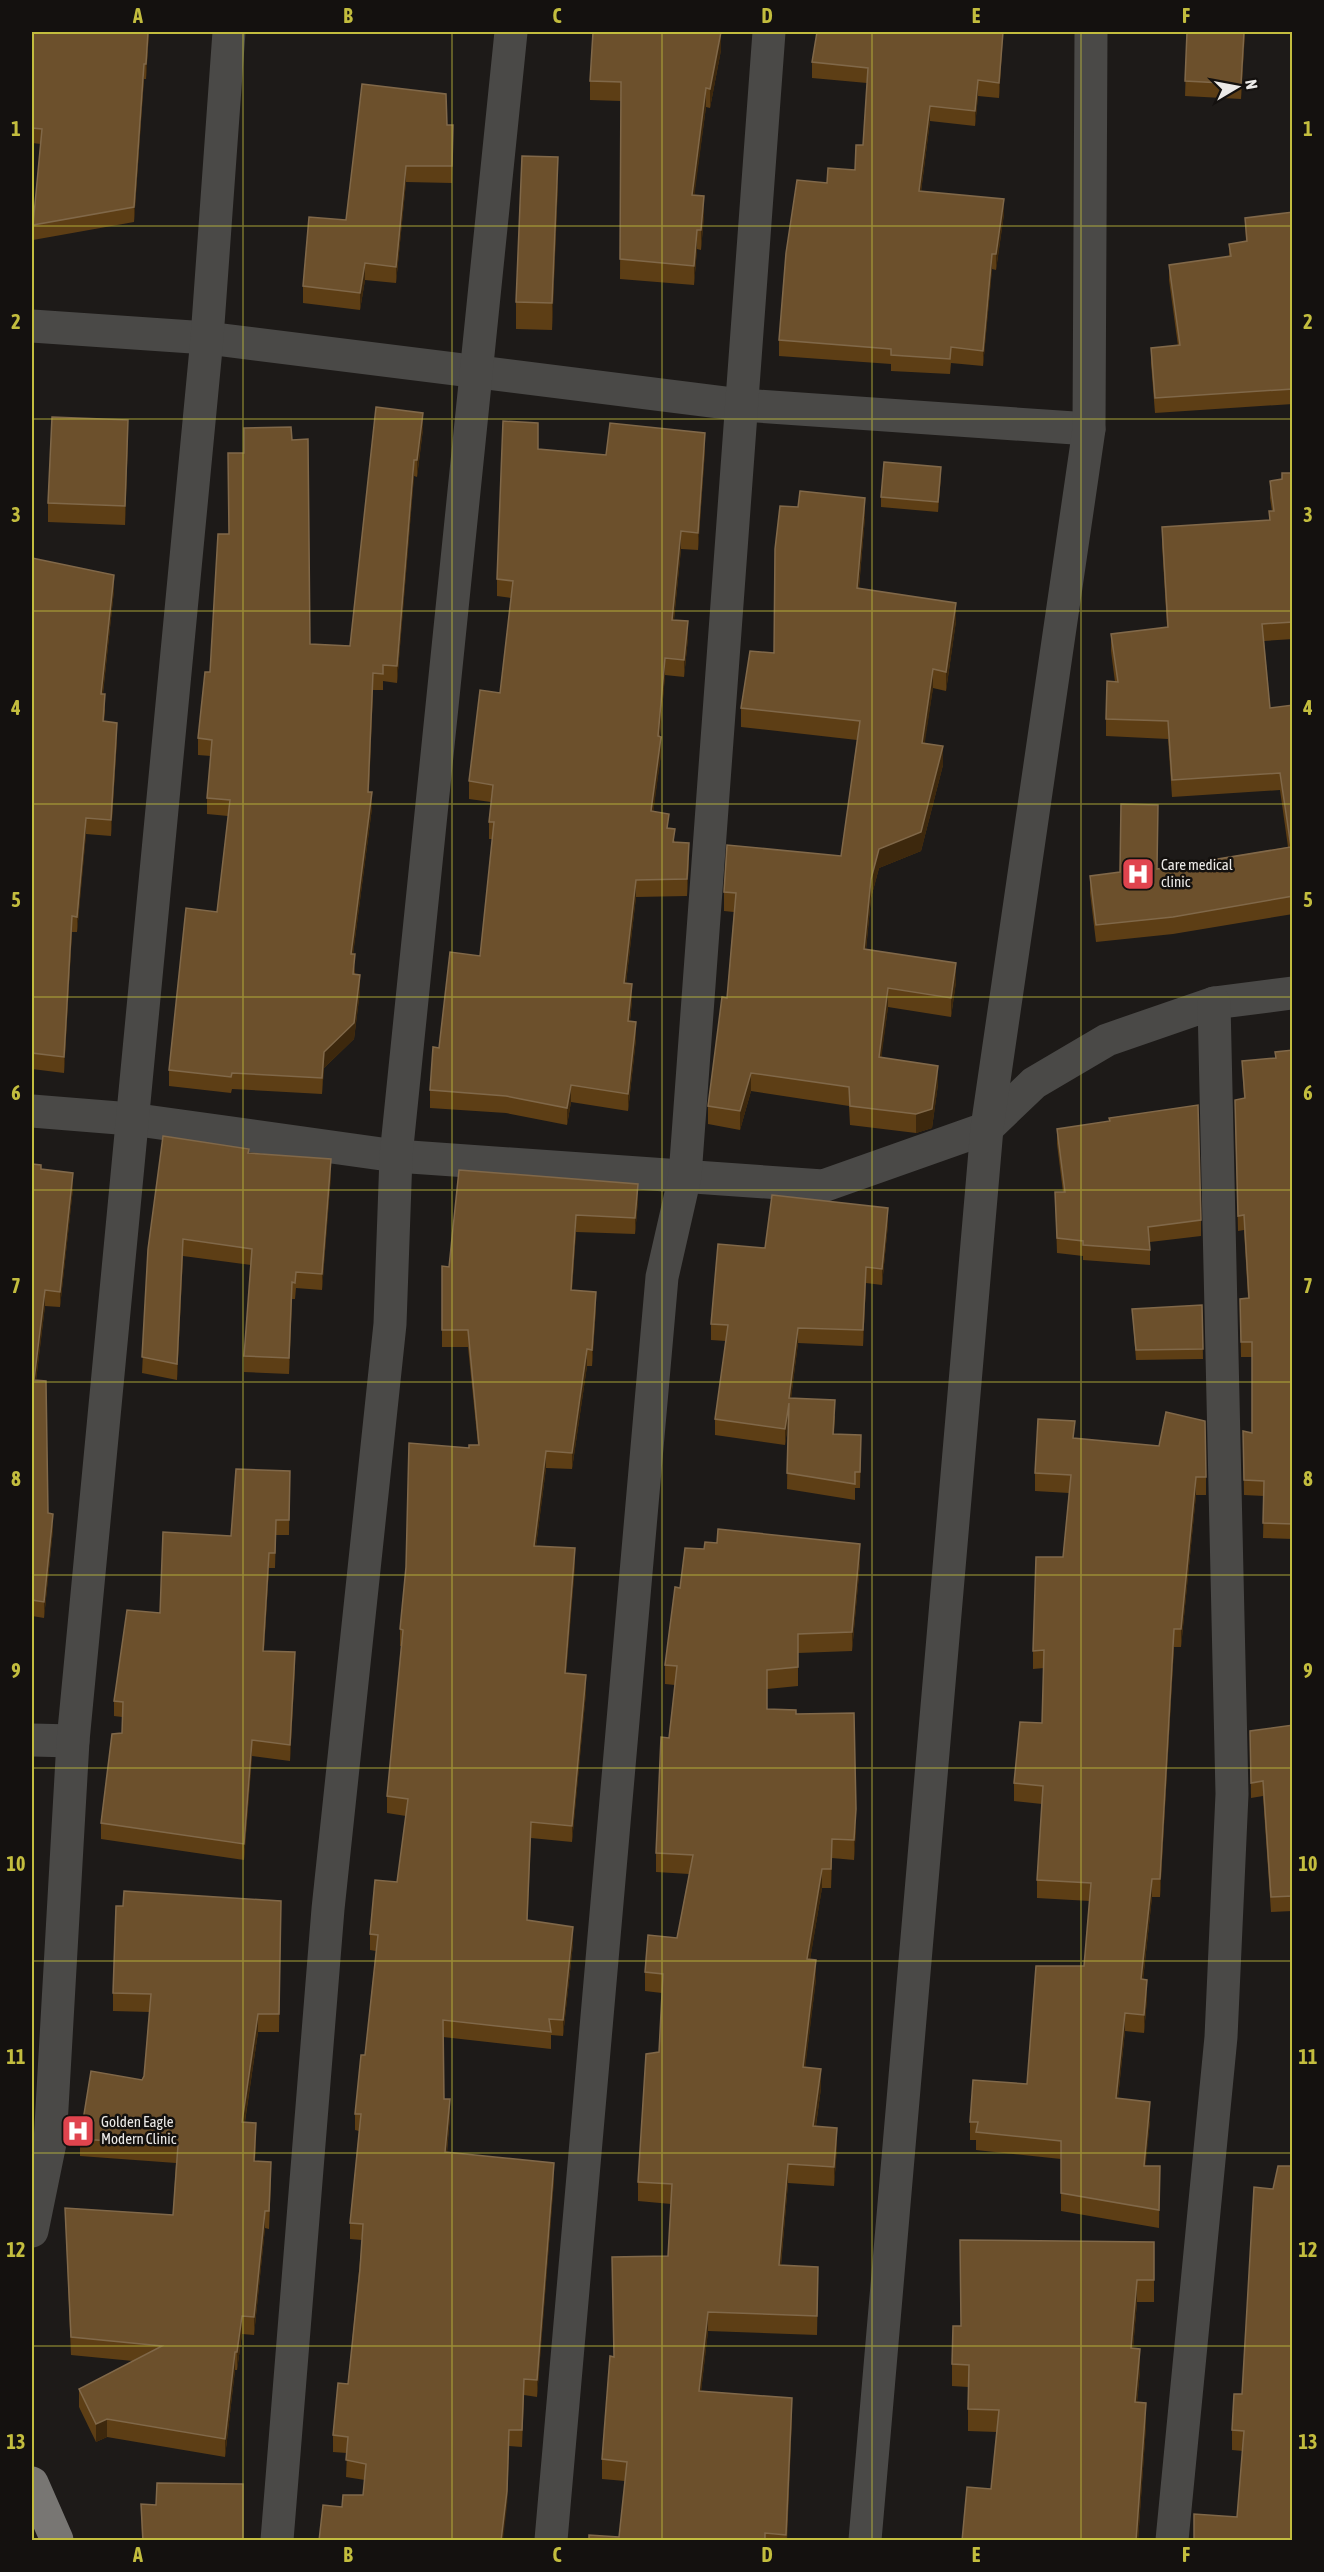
<svg xmlns="http://www.w3.org/2000/svg" width="1324" height="2572" font-family="'Asap Condensed',sans-serif">
  <style>
    .lines { fill: none; stroke-linecap: round; stroke-linejoin: round }
    .minor { stroke: #4a4947; stroke-width: 33 }
    .major { stroke: #787673; stroke-width: 33 }
    .wall { fill: #5d3e15 }
    .shaded-wall { fill: #3d280d }
    .building { fill: #6c502c; stroke: #806849; stroke-width: 1.5 }
    .grid { fill: none; stroke: #c3bd3e; stroke-width: 1.5; stroke-opacity: 0.55 }
    .labels { text-anchor: middle; stroke-width: 5; stroke-linejoin: round; paint-order: stroke }
    .poi-label { font-size: 15px; fill: #eceae8; stroke: #14110f; text-anchor: start }
    .neatline { fill: none; stroke: #c3bd3e; stroke-width: 2 }
    .grid-label { font-size: 20px; text-anchor: middle; font-weight: bold; fill: #c3bd3e }
  </style>
  <rect width="100%" height="100%" fill="#1d1a18"/>
  <g class="lines">
    <g class="minor">
      <polyline points="32,326 207,338 742,405 1089,429"/>
      <polyline points="32,1111 131,1119 396,1156 823,1186 987,1128 1034,1083 1107,1040 1214,1003 1292,993"/>
      <polyline points="32,1740 73,1741"/>
      <polyline points="32,2231 50,2143 73,1741 207,338 229,32"/>
      <polyline points="277,2540 328,1909 390,1324 396,1156 511,32"/>
      <polyline points="551,2540 662,1277 685,1176 769,32"/>
      <polyline points="865,2540 987,1128 1089,429 1091,32"/>
      <polyline points="1172,2540 1221,2037 1232,1794 1214,1003"/>
    </g>
    <polyline class="major" points="32,2483 57,2540"/>
  </g>
  <g class="wall">
    <polygon points="32,32 149,32 146,79 144,79 134,222 33,240 33,225 41,144 32,143"/>
    <polygon points="1003,32 999,98 978,96 975,126 930,121 921,192 1004,214 996,270 992,269 983,366 951,363 950,374 891,371 891,364 779,356 779,340 827,183 855,170 863,145 867,83 812,78 812,62"/>
    <polygon points="1187,32 1245,32 1241,99 1185,96"/>
    <polygon points="721,50 710,108 706,107 694,195 704,215 701,250 697,249 694,285 620,279 621,101 590,100 590,81"/>
    <polygon points="447,125 453,142 452,183 406,182 396,283 365,280 360,310 303,303 303,286 346,220"/>
    <polygon points="558,184 552,330 516,329 516,302"/>
    <polygon points="1293,212 1293,404 1155,413 1151,363 1151,348 1178,346 1169,280 1169,265 1229,257 1229,244 1246,242 1245,218"/>
    <polygon points="423,429 417,477 414,476 397,683 383,681 383,690 373,690 369,792 372,808 353,954 355,974 360,991 354,1039 324,1068 322,1094 232,1089 231,1093 169,1086 169,1070 217,912 228,816 207,814 207,798 211,756 198,755 198,738 210,672 310,644 350,646"/>
    <polygon points="128,439 125,525 48,522 48,503"/>
    <polygon points="538,449 606,455 705,450 698,550 681,549 674,620 688,638 684,677 665,675 660,736 661,754 653,812 669,829 675,842 689,860 687,896 636,897 626,983 632,1001 630,1021 636,1039 628,1111 571,1102 567,1125 506,1113 430,1108 430,1090 439,1048 480,956 493,839 489,839 489,822 491,802 469,799 469,781 500,693 511,598 497,596 497,579"/>
    <polygon points="1293,473 1293,639 1264,641 1270,708 1293,705 1293,914 1173,934 1096,942 1090,893 1090,876 1157,869 1288,847 1280,790 1172,797 1168,739 1106,736 1106,719 1115,682 1111,651 1111,634 1167,627 1162,544 1162,527 1269,520 1272,511 1270,498 1270,481 1282,479"/>
    <polygon points="941,476 938,512 881,507 881,497"/>
    <polygon points="865,517 859,588 956,621 946,691 933,688 924,744 943,765 921,851 879,868 871,898 866,950 956,982 951,1017 888,1007 881,1057 938,1084 932,1128 916,1133 850,1125 849,1106 751,1091 740,1130 708,1124 708,1106 727,998 734,912 724,911 724,892 841,856 857,740 741,727 741,708 774,653"/>
    <polygon points="32,558 114,590 103,694 105,710 104,722 117,739 111,836 86,834 77,932 72,932 64,1073 32,1069"/>
    <polygon points="1293,1050 1293,1539 1263,1538 1264,1496 1244,1495 1243,1431 1252,1433 1252,1357 1241,1357 1240,1299 1248,1298 1244,1230 1238,1231 1235,1115 1244,1098 1242,1061 1275,1058 1275,1052"/>
    <polygon points="1057,1129 1201,1220 1201,1236 1150,1242 1150,1265 1083,1260 1083,1256 1057,1253 1055,1192 1063,1192 1057,1144"/>
    <polygon points="249,1153 331,1175 322,1290 296,1288 295,1299 292,1299 289,1374 244,1372 244,1356 251,1265 183,1256 177,1380 142,1373 148,1249"/>
    <polygon points="32,1164 73,1188 60,1307 45,1306 36,1381 48,1513 53,1529 44,1618 32,1616"/>
    <polygon points="459,1170 638,1201 635,1234 576,1232 572,1290 596,1308 592,1366 587,1366 572,1469 546,1468 536,1546 575,1565 566,1673 586,1692 572,1842 531,1838 527,1920 573,1944 563,2036 551,2035 551,2049 443,2037 444,2099 450,2116 447,2153 554,2180 537,2397 524,2395 522,2447 509,2446 507,2507 342,2507 363,2495 365,2480 346,2477 347,2453 333,2452 333,2435 348,2384 362,2240 350,2239 350,2223 359,2131 355,2130 355,2114 365,2055 376,1951 370,1950 370,1934 397,1882 406,1816 387,1813 387,1796 402,1646 400,1646 400,1629 469,1448 478,1445 468,1347 442,1347 442,1266 449,1267"/>
    <polygon points="888,1224 882,1285 866,1283 863,1346 798,1343 791,1398 835,1416 834,1434 861,1451 860,1488 855,1488 855,1500 787,1489 788,1422 785,1445 715,1435 715,1419 726,1341 711,1340 711,1324 765,1248"/>
    <polygon points="1202,1305 1203,1359 1136,1360 1132,1309"/>
    <polygon points="1075,1438 1206,1477 1206,1495 1196,1495 1181,1647 1174,1647 1160,1897 1152,1897 1143,1980 1147,1998 1144,2033 1125,2031 1118,2098 1150,2121 1145,2166 1160,2166 1159,2228 1061,2211 1061,2159 976,2150 976,2140 970,2140 970,2122 1027,2084 1084,1966 1090,1901 1037,1898 1037,1880 1042,1804 1014,1801 1014,1783 1042,1723 1044,1668 1033,1669 1033,1651 1063,1557 1069,1493 1035,1491 1035,1473"/>
    <polygon points="290,1471 289,1535 276,1535 275,1568 269,1568 264,1651 295,1667 290,1761 252,1756 244,1860 101,1839 101,1823 122,1733 122,1717 114,1716 114,1701 160,1613"/>
    <polygon points="860,1563 852,1651 798,1653 798,1686 767,1689 767,1709 796,1714 856,1828 854,1860 832,1858 831,1888 822,1888 810,1959 816,1979 805,2067 821,2088 816,2126 837,2147 834,2186 788,2183 781,2266 818,2286 817,2335 708,2331 701,2391 792,2417 787,2541 589,2541 619,2537 625,2481 602,2479 602,2459 614,2356 668,2256 671,2204 638,2201 638,2182 659,2052 662,1993 645,1991 645,1972 677,1938 689,1874 656,1872 656,1853 675,1685 665,1684 665,1665 680,1588"/>
    <polygon points="1293,1725 1293,1911 1271,1912 1263,1796 1251,1798 1250,1731"/>
    <polygon points="281,1901 279,2032 258,2032 245,2122 256,2141 255,2161 271,2180 269,2229 265,2228 254,2335 242,2334 237,2370 235,2370 225,2457 107,2437 96,2442 79,2407 79,2389 133,2361 71,2355 65,2208 173,2215 176,2163 80,2156 80,2139 142,2080 144,2076 150,2012 113,2011 113,1993 123,1906"/>
    <polygon points="1273,2189 1243,2451 1232,2450 1232,2430 1242,2394"/>
    <polygon points="1154,2242 1154,2302 1137,2302 1133,2348 1140,2371 1137,2402 1146,2425 1138,2541 962,2541 991,2489 997,2432 968,2431 968,2387 952,2386 952,2364 961,2326"/>
    <polygon points="141,2504 243,2541 142,2541"/>
  </g>
  <g class="shaded-wall">
    <polygon points="148,32 149,32 146,79 146,64"/>
    <polygon points="721,32 721,50 710,108 710,89"/>
    <polygon points="1003,32 1003,38 999,98 999,83"/>
    <polygon points="1244,32 1245,32 1241,99 1241,84"/>
    <polygon points="144,64 144,79 134,222 134,207"/>
    <polygon points="978,80 978,96 975,126 975,111"/>
    <polygon points="706,88 706,107 692,214 692,195"/>
    <polygon points="930,106 930,121 919,207 919,191"/>
    <polygon points="558,157 558,184 552,330 552,303"/>
    <polygon points="406,166 406,182 396,283 396,267"/>
    <polygon points="704,196 704,215 701,250 701,230"/>
    <polygon points="1004,199 1004,214 996,270 996,254"/>
    <polygon points="697,230 697,249 694,285 694,266"/>
    <polygon points="992,254 992,269 983,366 983,351"/>
    <polygon points="365,263 365,280 360,310 360,293"/>
    <polygon points="423,413 423,429 417,477 417,460"/>
    <polygon points="128,420 128,439 125,525 125,506"/>
    <polygon points="705,433 705,450 698,550 698,533"/>
    <polygon points="414,460 414,476 397,683 397,666"/>
    <polygon points="941,467 941,476 938,512 938,502"/>
    <polygon points="865,498 865,517 857,607 857,588"/>
    <polygon points="681,531 681,549 672,637 672,620"/>
    <polygon points="114,575 114,590 101,710 101,694"/>
    <polygon points="956,603 956,621 946,691 946,672"/>
    <polygon points="688,621 688,638 684,677 684,660"/>
    <polygon points="665,658 665,675 658,753 658,736"/>
    <polygon points="933,669 933,688 922,762 922,743"/>
    <polygon points="373,673 373,690 368,808 368,792"/>
    <polygon points="117,723 117,739 111,836 111,820"/>
    <polygon points="661,737 661,754 651,829 651,811"/>
    <polygon points="943,746 943,765 921,851 879,868 871,898 864,968 864,949 871,879 879,849"/>
    <polygon points="372,792 372,808 351,970 351,954"/>
    <polygon points="86,818 86,834 77,932 77,917"/>
    <polygon points="689,843 689,860 687,896 687,879"/>
    <polygon points="636,880 636,897 624,1000 624,983"/>
    <polygon points="72,916 72,932 64,1073 64,1057"/>
    <polygon points="956,963 956,982 951,1017 951,998"/>
    <polygon points="360,975 360,991 354,1039 324,1068 322,1094 324,1052"/>
    <polygon points="632,984 632,1001 628,1038 628,1021"/>
    <polygon points="888,988 888,1007 879,1076 879,1057"/>
    <polygon points="636,1022 636,1039 628,1111 628,1094"/>
    <polygon points="938,1066 938,1084 932,1128 916,1133 916,1114"/>
    <polygon points="751,1073 751,1091 740,1130 740,1111"/>
    <polygon points="571,1085 571,1102 567,1125 567,1108"/>
    <polygon points="331,1159 331,1175 322,1290 322,1274"/>
    <polygon points="73,1173 73,1188 60,1307 60,1292"/>
    <polygon points="638,1184 638,1201 635,1234 635,1218"/>
    <polygon points="888,1208 888,1224 882,1285 882,1269"/>
    <polygon points="576,1215 576,1232 571,1307 571,1290"/>
    <polygon points="183,1239 183,1256 177,1380 177,1364"/>
    <polygon points="866,1267 866,1283 863,1346 863,1330"/>
    <polygon points="292,1282 292,1299 289,1374 289,1358"/>
    <polygon points="45,1290 45,1306 34,1396 34,1380"/>
    <polygon points="596,1292 596,1308 592,1366 592,1350"/>
    <polygon points="798,1328 798,1343 789,1414 789,1398"/>
    <polygon points="587,1349 587,1366 572,1469 572,1453"/>
    <polygon points="789,1403 789,1418 785,1445 785,1429"/>
    <polygon points="546,1451 546,1468 534,1562 534,1546"/>
    <polygon points="1196,1477 1196,1495 1181,1647 1181,1629"/>
    <polygon points="53,1514 53,1529 44,1618 44,1602"/>
    <polygon points="860,1544 860,1563 852,1651 852,1632"/>
    <polygon points="575,1548 575,1565 565,1690 565,1673"/>
    <polygon points="269,1553 269,1568 263,1666 263,1651"/>
    <polygon points="1174,1629 1174,1647 1160,1897 1160,1879"/>
    <polygon points="295,1652 295,1667 290,1761 290,1745"/>
    <polygon points="586,1675 586,1692 572,1842 572,1826"/>
    <polygon points="252,1740 252,1756 244,1860 244,1844"/>
    <polygon points="856,1809 856,1828 854,1860 854,1840"/>
    <polygon points="531,1822 531,1838 527,1937 527,1920"/>
    <polygon points="832,1839 832,1858 831,1888 831,1869"/>
    <polygon points="822,1869 822,1888 807,1978 807,1959"/>
    <polygon points="1152,1879 1152,1897 1141,1998 1141,1979"/>
    <polygon points="573,1927 573,1944 563,2036 563,2020"/>
    <polygon points="816,1960 816,1979 803,2086 803,2067"/>
    <polygon points="1147,1980 1147,1998 1144,2033 1144,2015"/>
    <polygon points="1125,2013 1125,2031 1116,2116 1116,2098"/>
    <polygon points="258,2014 258,2032 242,2140 242,2122"/>
    <polygon points="821,2069 821,2088 813,2145 813,2126"/>
    <polygon points="450,2099 450,2116 445,2169 445,2152"/>
    <polygon points="1150,2102 1150,2121 1144,2184 1144,2166"/>
    <polygon points="256,2123 256,2141 254,2179 254,2161"/>
    <polygon points="837,2128 837,2147 834,2186 834,2167"/>
    <polygon points="554,2163 554,2180 537,2397 537,2380"/>
    <polygon points="788,2164 788,2183 779,2285 779,2265"/>
    <polygon points="265,2211 265,2228 254,2335 254,2317"/>
    <polygon points="1137,2280 1137,2302 1131,2370 1131,2348"/>
    <polygon points="708,2312 708,2331 699,2410 699,2391"/>
    <polygon points="242,2316 242,2334 237,2370 237,2352"/>
    <polygon points="1140,2349 1140,2371 1135,2424 1135,2402"/>
    <polygon points="235,2352 235,2370 225,2457 225,2439"/>
    <polygon points="792,2398 792,2417 786,2541 786,2535"/>
    <polygon points="1146,2403 1146,2425 1138,2541 1136,2541"/>
    <polygon points="107,2419 107,2437 96,2442 96,2424"/>
    <polygon points="509,2430 507,2507 503,2541 501,2541"/>
  </g>
  <g class="building">
    <polygon points="32,32 148,32 146,64 144,64 134,207 33,225 42,129 32,128"/>
    <polygon points="593,32 721,32 710,89 706,88 692,195 704,196 701,230 697,230 694,266 620,259 621,82 590,81"/>
    <polygon points="817,32 1003,32 999,83 978,80 975,111 930,106 919,191 1004,199 996,254 992,254 983,351 951,347 950,359 891,355 891,349 779,340 786,253 797,180 827,183 828,168 855,170 856,145 863,145 868,68 812,62"/>
    <polygon points="1187,32 1244,32 1241,84 1185,81"/>
    <polygon points="362,84 446,94 447,125 453,125 452,166 406,166 396,267 365,263 360,293 303,286 309,217 346,220"/>
    <polygon points="522,156 558,157 552,303 516,302"/>
    <polygon points="1293,212 1293,389 1155,398 1151,348 1180,345 1169,265 1231,256 1229,244 1247,241 1245,218"/>
    <polygon points="376,407 423,413 417,460 414,460 397,666 383,665 383,674 373,673 368,792 372,792 351,954 355,954 353,974 360,975 354,1023 324,1052 322,1078 232,1073 231,1077 169,1070 186,908 217,912 230,800 207,798 212,740 198,738 205,672 210,672 218,534 229,534 228,453 244,453 244,428 291,427 292,440 308,439 310,644 350,646"/>
    <polygon points="52,417 128,420 125,506 48,503"/>
    <polygon points="503,421 538,423 538,449 606,455 610,423 705,433 698,533 681,531 672,620 688,621 684,660 665,658 658,736 661,737 651,811 669,814 667,828 675,829 673,842 689,843 687,879 636,880 624,983 632,984 628,1021 636,1022 628,1094 571,1085 567,1108 506,1096 430,1090 433,1047 439,1048 450,952 480,956 494,822 489,822 493,785 469,781 480,690 500,693 513,581 497,579"/>
    <polygon points="884,462 941,467 938,502 881,497"/>
    <polygon points="1282,473 1293,473 1293,622 1262,624 1270,708 1293,705 1293,896 1173,917 1096,925 1090,876 1120,872 1121,804 1158,805 1157,869 1291,847 1280,773 1172,780 1168,721 1106,719 1107,681 1118,682 1111,634 1168,627 1162,527 1270,520 1269,511 1274,511 1270,481 1282,479"/>
    <polygon points="800,491 865,498 857,588 956,603 946,672 933,669 922,743 943,746 921,832 879,849 871,879 864,949 956,963 951,998 888,988 879,1057 938,1066 932,1109 916,1114 850,1106 849,1087 751,1073 740,1111 708,1106 722,997 727,998 736,893 724,892 727,845 841,856 860,721 741,708 750,651 774,653 775,549 780,506 798,507"/>
    <polygon points="32,558 114,575 101,694 105,694 103,721 117,723 111,820 86,818 77,917 72,916 64,1057 32,1053"/>
    <polygon points="1293,1050 1293,1524 1263,1523 1264,1481 1244,1480 1243,1431 1252,1433 1252,1342 1241,1342 1240,1299 1249,1298 1244,1215 1238,1216 1235,1100 1245,1098 1242,1061 1276,1058 1275,1052"/>
    <polygon points="1198,1105 1201,1220 1148,1227 1150,1250 1083,1245 1083,1241 1057,1238 1055,1192 1065,1192 1057,1129 1110,1121 1109,1118"/>
    <polygon points="163,1136 249,1149 248,1153 331,1159 322,1274 296,1272 295,1283 292,1282 289,1358 244,1356 252,1249 183,1239 177,1364 142,1357 148,1249"/>
    <polygon points="32,1164 41,1165 41,1169 73,1173 60,1292 45,1290 34,1380 46,1381 48,1513 53,1514 44,1602 32,1600"/>
    <polygon points="459,1170 638,1184 635,1218 576,1215 571,1290 596,1292 592,1350 587,1349 572,1453 546,1451 534,1546 575,1548 565,1673 586,1675 572,1826 531,1822 527,1920 573,1927 563,2020 549,2019 551,2032 443,2020 444,2099 450,2099 445,2152 554,2163 537,2380 524,2379 522,2430 509,2430 507,2491 501,2541 319,2541 323,2505 342,2507 343,2495 363,2495 366,2464 346,2460 348,2437 333,2435 338,2383 348,2384 360,2269 363,2224 350,2223 361,2114 355,2114 361,2055 365,2055 378,1935 370,1934 375,1880 397,1882 408,1799 387,1796 403,1630 400,1629 406,1567 409,1443 469,1448 469,1445 479,1445 468,1330 442,1330 442,1266 449,1267"/>
    <polygon points="772,1195 888,1208 882,1269 866,1267 863,1330 798,1328 789,1398 835,1400 833,1434 861,1435 860,1472 855,1472 855,1484 787,1473 789,1403 785,1429 715,1419 728,1325 711,1324 718,1244 765,1248"/>
    <polygon points="1202,1305 1203,1349 1136,1350 1132,1309"/>
    <polygon points="1166,1412 1205,1421 1206,1477 1196,1477 1181,1629 1174,1629 1160,1879 1152,1879 1141,1979 1147,1980 1144,2015 1125,2013 1116,2098 1150,2102 1144,2166 1160,2166 1159,2210 1061,2193 1061,2141 976,2132 978,2122 970,2122 973,2080 1027,2084 1036,1966 1084,1966 1091,1883 1037,1880 1043,1786 1014,1783 1020,1722 1042,1723 1044,1650 1033,1651 1036,1557 1063,1557 1071,1475 1035,1473 1038,1419 1075,1421 1073,1438 1159,1446"/>
    <polygon points="236,1469 290,1471 289,1520 276,1520 275,1553 269,1553 263,1651 295,1652 290,1745 252,1740 244,1844 101,1823 112,1734 122,1733 123,1702 114,1701 127,1610 160,1613 163,1532 231,1536"/>
    <polygon points="718,1529 860,1544 852,1632 798,1634 798,1667 767,1670 767,1709 796,1710 796,1714 854,1713 856,1809 854,1840 832,1839 831,1869 822,1869 807,1959 816,1960 803,2067 821,2069 813,2126 837,2128 834,2167 788,2164 779,2265 818,2267 817,2316 708,2312 699,2391 792,2398 786,2535 765,2533 765,2541 589,2541 589,2535 619,2537 627,2462 602,2459 610,2356 614,2357 612,2257 668,2256 672,2184 638,2182 646,2054 659,2052 663,1974 645,1972 648,1935 677,1938 693,1855 656,1853 661,1737 669,1738 677,1666 665,1665 675,1587 680,1588 685,1548 704,1549 705,1542 717,1543"/>
    <polygon points="1293,1725 1293,1896 1271,1897 1263,1781 1251,1783 1250,1731"/>
    <polygon points="124,1891 281,1901 279,2014 258,2014 242,2122 256,2123 254,2161 271,2162 269,2211 265,2211 254,2317 242,2316 237,2352 235,2352 225,2439 107,2419 96,2424 79,2389 162,2346 71,2337 65,2208 173,2215 178,2145 80,2139 91,2071 142,2080 144,2076 151,1994 113,1993 116,1906 123,1906"/>
    <polygon points="1278,2166 1293,2166 1293,2541 1194,2541 1194,2514 1237,2517 1244,2431 1232,2430 1234,2394 1242,2394 1254,2187 1273,2189"/>
    <polygon points="960,2240 1154,2242 1154,2280 1137,2280 1131,2348 1140,2349 1135,2402 1146,2403 1136,2541 962,2541 967,2487 991,2489 999,2410 968,2409 969,2365 952,2364 953,2326 961,2326"/>
    <polygon points="157,2483 243,2484 243,2541 143,2541 141,2504 156,2505"/>
  </g>
  <path class="grid" d="M243,32V2540M452,32V2540M662,32V2540M872,32V2540M1081,32V2540M32,226H1292M32,419H1292M32,611H1292M32,804H1292M32,997H1292M32,1190H1292M32,1382H1292M32,1575H1292M32,1768H1292M32,1961H1292M32,2153H1292M32,2346H1292"/>
  <defs>
    <symbol id="hospital-square" viewBox="-11 -11 22 22"><rect x="-9" y="-9" width="18" height="18" rx="4" fill="#e0444e" stroke="#14110f"/><path d="M-5-5h3v3.5h4V-5h3V5h-3V1.5h-4V5h-3Z" fill="#fff"/></symbol>
  </defs>
  <g fill-rule="evenodd">
    <use href="#hospital-square" x="1119" y="855" width="38" height="38"/>
    <use href="#hospital-square" x="59" y="2112" width="38" height="38"/>
  </g>
  <g class="labels">
    <g class="poi-label">
      <text x="1161" y="870">Care medical<tspan x="1161" dy="17">clinic</tspan></text>
      <text x="101" y="2127">Golden Eagle<tspan x="101" dy="17">Modern Clinic</tspan></text>
    </g>
  </g>
  <rect width="1324" height="2572" fill="none" stroke="#14110f" stroke-width="66"/>
  <g transform="translate(1237 87) rotate(80)" stroke="#14110f" stroke-width="4.5" paint-order="stroke">
  <path d="M0-4.5L10 22L0 15L-10 22Z" fill="#eceae8"/>
  <text y="-9" font-size="16" font-weight="bold" text-anchor="middle" fill="#eceae8">N</text>
  </g>
  <rect x="33" y="33" width="1258" height="2506" class="neatline"/>
  <g class="grid-label">
    <text x="138" y="23">A</text>
    <text x="348" y="23">B</text>
    <text x="557" y="23">C</text>
    <text x="767" y="23">D</text>
    <text x="976" y="23">E</text>
    <text x="1186" y="23">F</text>
    <text x="16" y="136">1</text>
    <text x="1308" y="136">1</text>
    <text x="16" y="329">2</text>
    <text x="1308" y="329">2</text>
    <text x="16" y="522">3</text>
    <text x="1308" y="522">3</text>
    <text x="16" y="715">4</text>
    <text x="1308" y="715">4</text>
    <text x="16" y="907">5</text>
    <text x="1308" y="907">5</text>
    <text x="16" y="1100">6</text>
    <text x="1308" y="1100">6</text>
    <text x="16" y="1293">7</text>
    <text x="1308" y="1293">7</text>
    <text x="16" y="1486">8</text>
    <text x="1308" y="1486">8</text>
    <text x="16" y="1678">9</text>
    <text x="1308" y="1678">9</text>
    <text x="16" y="1871">10</text>
    <text x="1308" y="1871">10</text>
    <text x="16" y="2064">11</text>
    <text x="1308" y="2064">11</text>
    <text x="16" y="2257">12</text>
    <text x="1308" y="2257">12</text>
    <text x="16" y="2449">13</text>
    <text x="1308" y="2449">13</text>
    <text x="138" y="2562">A</text>
    <text x="348" y="2562">B</text>
    <text x="557" y="2562">C</text>
    <text x="767" y="2562">D</text>
    <text x="976" y="2562">E</text>
    <text x="1186" y="2562">F</text>
  </g>
</svg>
